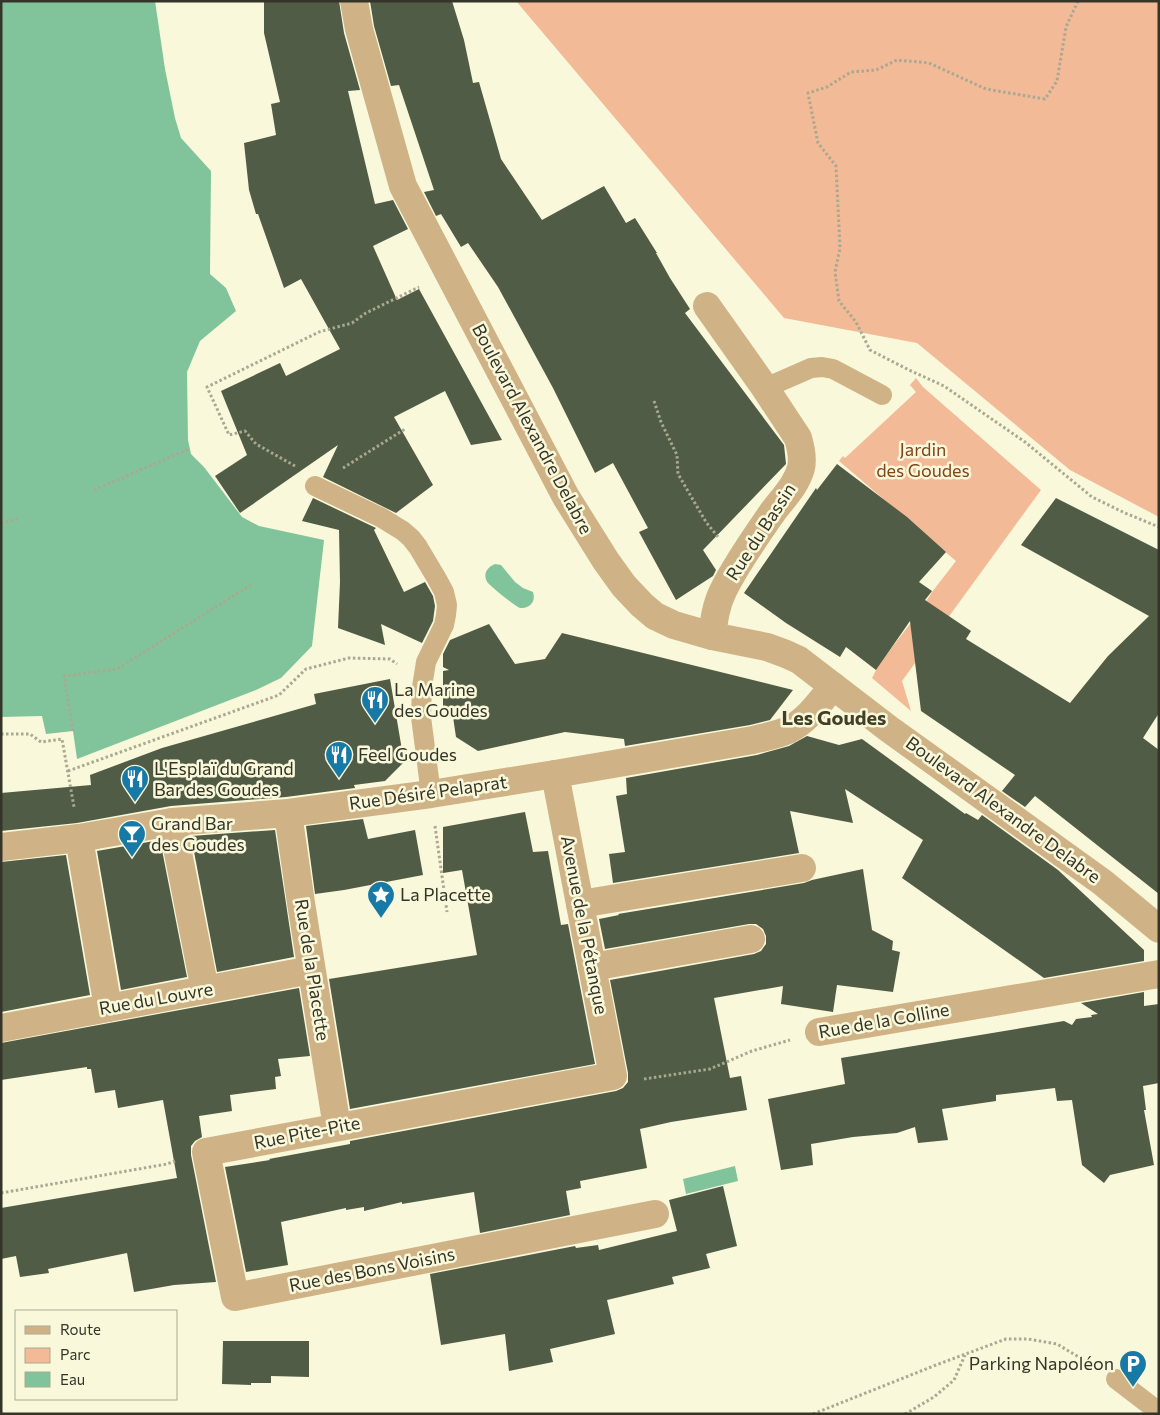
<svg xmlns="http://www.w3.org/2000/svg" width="1160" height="1415" font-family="Commissioner,sans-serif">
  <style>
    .green { fill: #f2ba97 }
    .water { fill: #81c49b }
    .building { fill: #505c45 }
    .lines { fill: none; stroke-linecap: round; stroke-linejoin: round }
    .path { stroke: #a9a892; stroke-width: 3; stroke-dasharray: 2.5 2.5; stroke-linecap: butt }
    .lane { stroke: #cfb386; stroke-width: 20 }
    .street { stroke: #cfb386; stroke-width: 28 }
    .labels { text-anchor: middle; stroke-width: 5; stroke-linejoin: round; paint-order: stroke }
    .street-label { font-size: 18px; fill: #343428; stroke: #f9f8da }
    .park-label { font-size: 18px; fill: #7f451b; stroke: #f9f8da }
    .poi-label { font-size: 18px; fill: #343428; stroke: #f9f8da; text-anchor: start }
    .quarter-label { font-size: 20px; font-weight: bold; fill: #414027; stroke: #f9f8da }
  </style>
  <rect width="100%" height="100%" fill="#f9f8da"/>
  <g class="green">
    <polygon points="516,1 1159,1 1159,517 1070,470 917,343 784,318"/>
    <polygon points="916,378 923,387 1041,490 902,681 911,711 872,678 876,670 890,650 920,611 932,592 956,561 839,461 843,456 845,458 916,392 910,385"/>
  </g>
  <g class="water">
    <polygon points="1,1 155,1 165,69 175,118 181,138 211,171 210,274 226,288 236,311 200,341 187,372 188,440 191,454 204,467 242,517 259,526 324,540 312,646 281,678 256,690 77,759 73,731 46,734 42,716 1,717"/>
    <path d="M495,564L501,565L515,582L523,588L533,592C536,602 530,608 520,608C512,604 494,589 488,583C482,575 487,567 495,564Z"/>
    <polygon points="735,1166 738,1181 686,1194 683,1179"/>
  </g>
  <g class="building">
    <polygon points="264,1 339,1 344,33 360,90 348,91 375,204 393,200 408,229 373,246 397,300 419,289 502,440 471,445 445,391 394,417 433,485 396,513 323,477 338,445 240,513 215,476 247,455 221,391 280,363 286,376 340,349 301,279 284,288 258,214 256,214 249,190 244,143 276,135 271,104 280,102 264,33"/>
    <polygon points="370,1 452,1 464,40 473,83 479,82 501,159 542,220 604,186 626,223 635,218 657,253 656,253 670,278 690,309 685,313 784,445 786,464 703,550 716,570 713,576 676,600 639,532 648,528 613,463 595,473 553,388 498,287 468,243 461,247 441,214 436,216 424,192 434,190 399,85 391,86 374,26"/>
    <polygon points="837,464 907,517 946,552 919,582 932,591 925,600 971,631 966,639 1070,703 1108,656 1149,616 1021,545 1056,498 1159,550 1159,713 1143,738 1159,750 1159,894 1035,796 1025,807 1002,791 1015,775 921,711 910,621 876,670 846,647 840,657 786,623 744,593 816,488 817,490"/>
    <polygon points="313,498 376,528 374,530 404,592 425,582 433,596 435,606 433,621 422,643 381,624 385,645 338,628 340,582 339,530 302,521"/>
    <polygon points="489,624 515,664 545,659 562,633 793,690 770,720 750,725 625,746 624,739 565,732 478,751 456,737 452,710 443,711 443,671 449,670 443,667 443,654 450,640"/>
    <polygon points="390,679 404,762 385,781 354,785 355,788 286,797 171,806 77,823 1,831 1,793 91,785 90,775 162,748 316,704 314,694"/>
    <polygon points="807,736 839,745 862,739 965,814 966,813 978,820 982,815 1058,870 1144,950 1144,961 1044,978 902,878 923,840 845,789 853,823 790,811 799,853 613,883 609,854 625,852 616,796 627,794 626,778 757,755 789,746"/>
    <polygon points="525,812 533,852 548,851 561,925 568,924 595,1064 350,1109 329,979 477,955 462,870 443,873 443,827"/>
    <polygon points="363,819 368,839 415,830 423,875 344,890 315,894 306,826"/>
    <polygon points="275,830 294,957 217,972 191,836"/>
    <polygon points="160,840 187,977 121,990 97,851"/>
    <polygon points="66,855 90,995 1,1012 1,862"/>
    <polygon points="863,869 872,930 893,941 892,950 900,952 893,992 837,985 833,1012 781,1004 783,986 714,998 730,1078 741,1076 747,1110 671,1122 640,1129 647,1168 580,1181 581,1188 566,1191 570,1215 480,1233 474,1192 402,1204 402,1202 364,1211 364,1207 346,1210 346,1208 281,1222 288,1265 246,1272 225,1167 270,1160 269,1159 350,1144 350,1141 616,1091 623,1088 628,1082 628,1073 610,980 754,954 761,951 766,944 766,936 763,929 756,924 749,924 605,949 599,919 619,915 618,914 804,883 812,880"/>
    <polygon points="299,988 310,1056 278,1059 281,1076 275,1077 276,1089 230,1095 232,1111 199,1116 202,1137 195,1141 191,1146 191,1155 216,1282 174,1285 134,1292 127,1253 48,1269 49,1273 20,1277 16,1256 1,1259 1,1208 177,1178 163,1100 118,1108 115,1090 95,1093 91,1069 87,1069 87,1067 1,1080 1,1043"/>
    <polygon points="1144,992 1144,1006 1159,1004 1159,1083 1143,1086 1146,1110 1144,1110 1154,1165 1110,1175 1104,1183 1082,1165 1072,1100 1057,1101 1055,1088 996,1095 996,1101 942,1109 948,1140 918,1143 915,1127 897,1133 853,1137 811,1144 813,1165 781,1170 768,1099 845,1084 841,1058 1064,1021 1072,1025 1076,1019 1092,1017 1091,1015 1098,1014 1081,1003"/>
    <polygon points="723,1186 737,1246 706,1254 710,1268 672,1277 674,1284 607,1300 615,1334 550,1349 553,1362 509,1371 505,1334 441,1345 430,1274 575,1246 576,1248 598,1245 599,1250 677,1231 669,1200"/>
    <polygon points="223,1341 309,1341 309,1377 271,1376 271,1383 251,1383 251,1385 222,1384"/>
  </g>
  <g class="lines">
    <g class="path">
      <polyline points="1078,1 1066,27 1057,81 1045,99 986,89 929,63 897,60 876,70 851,72 827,87 808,93 818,143 836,166 840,248 835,272 839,301 856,322 870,350 909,370 944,386 1025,442 1092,497 1125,513 1159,527"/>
      <polyline points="654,401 661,422 677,455 678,474 706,522 718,537"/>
      <polyline points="295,466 256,444 245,431 229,435 207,387 319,332 352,323 366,313 419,287"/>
      <polyline points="343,468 405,429"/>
      <polyline points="94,490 189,449"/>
      <polyline points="1,523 18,519"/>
      <polyline points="73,731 64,676 117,669 251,585"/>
      <polyline points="1,734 30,734 41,742 62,739 74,807"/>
      <polyline points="68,771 279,695 306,669 349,658 390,659 397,664"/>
      <polyline points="435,826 447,912"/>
      <polyline points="644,1079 710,1069 752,1051 790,1040"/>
      <polyline points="1,1193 167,1164 175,1161"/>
      <polyline points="813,1414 936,1365 1006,1339 1028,1339 1057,1344 1092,1365"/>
      <polyline points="905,1414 934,1397 954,1380 965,1355"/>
    </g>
    <g class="lane">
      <polyline points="765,388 811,368 822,367 833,369 882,395"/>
      <polyline points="315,486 382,518 403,531 411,538 418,547 437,579 444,592 447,605 446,615 444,625 426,662 422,687 421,717 431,794"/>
      <polyline points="1116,1379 1159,1412"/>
    </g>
    <g class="street">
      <polyline points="354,1 359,29 403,186 566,497 606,561 624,586 642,605 655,616 674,625 712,636 767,647 786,654 799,660 889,729 1102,882 1159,929"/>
      <path d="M707,306L765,388L798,438C801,448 803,459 801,468C796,486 782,499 772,513C756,536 735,566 723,591C716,605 714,620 712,636"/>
      <polyline points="555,774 613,1076 206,1152 235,1297 655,1214"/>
      <polyline points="288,813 301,903 337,1127"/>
      <polyline points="172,822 205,990"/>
      <polyline points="79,838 108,1008"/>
      <path d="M1,847L79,838L172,822L288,813L431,794L555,774L753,740C765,737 777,735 788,730C807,721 820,702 833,686"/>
      <polyline points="580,904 802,868"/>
      <polyline points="592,967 751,939"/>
      <polyline points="1,1028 311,970"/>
      <polyline points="819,1032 1159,974"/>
    </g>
  </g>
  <defs>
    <symbol id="restaurant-pin" viewBox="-11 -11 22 30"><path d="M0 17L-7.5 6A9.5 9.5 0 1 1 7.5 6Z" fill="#177aa6" stroke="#f9f8da"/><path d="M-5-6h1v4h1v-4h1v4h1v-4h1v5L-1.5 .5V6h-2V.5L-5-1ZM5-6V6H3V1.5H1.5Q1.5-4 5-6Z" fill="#fff"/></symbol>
    <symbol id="bar-pin" viewBox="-11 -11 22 30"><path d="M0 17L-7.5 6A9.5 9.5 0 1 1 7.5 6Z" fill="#177aa6" stroke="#f9f8da"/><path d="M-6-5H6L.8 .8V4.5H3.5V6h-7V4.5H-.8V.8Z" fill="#fff"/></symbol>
    <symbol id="sight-pin" viewBox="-11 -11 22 30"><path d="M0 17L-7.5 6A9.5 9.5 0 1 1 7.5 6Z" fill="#177aa6" stroke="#f9f8da"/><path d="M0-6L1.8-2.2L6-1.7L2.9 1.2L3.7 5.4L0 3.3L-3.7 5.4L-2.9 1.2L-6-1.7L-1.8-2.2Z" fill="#fff"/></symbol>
    <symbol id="parking-pin" viewBox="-11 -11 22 30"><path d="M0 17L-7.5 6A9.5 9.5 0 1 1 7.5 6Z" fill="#177aa6" stroke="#f9f8da"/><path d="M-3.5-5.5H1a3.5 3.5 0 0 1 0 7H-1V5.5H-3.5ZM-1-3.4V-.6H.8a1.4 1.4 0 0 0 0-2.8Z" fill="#fff"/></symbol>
  </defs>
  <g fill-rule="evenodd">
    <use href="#restaurant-pin" x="359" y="684" width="32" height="43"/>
    <use href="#restaurant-pin" x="323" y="739" width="32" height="43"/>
    <use href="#restaurant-pin" x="119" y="763" width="32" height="43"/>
    <use href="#bar-pin" x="116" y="818" width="32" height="43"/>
    <use href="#sight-pin" x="365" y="879" width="32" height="43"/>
    <use href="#parking-pin" x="1117" y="1348" width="32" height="43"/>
  </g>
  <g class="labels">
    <g class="street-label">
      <text transform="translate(532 429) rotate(62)" y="6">Boulevard Alexandre Delabre</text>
      <text transform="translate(761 532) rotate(-57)" y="6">Rue du Bassin</text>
      <text transform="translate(428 793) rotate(-8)" y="6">Rue Désiré Pelaprat</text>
      <text transform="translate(1003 810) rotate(36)" y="6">Boulevard Alexandre Delabre</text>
      <text transform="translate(584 925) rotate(79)" y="6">Avenue de la Pétanque</text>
      <text transform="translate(312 970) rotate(81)" y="6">Rue de la Placette</text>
      <text transform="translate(156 999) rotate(-10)" y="6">Rue du Louvre</text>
      <text transform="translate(884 1021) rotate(-10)" y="6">Rue de la Colline</text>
      <text transform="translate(307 1133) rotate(-11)" y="6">Rue Pite-Pite</text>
      <text transform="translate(372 1270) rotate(-11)" y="6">Rue des Bons Voisins</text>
    </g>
    <g class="park-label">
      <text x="923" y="456">Jardin<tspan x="923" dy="21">des Goudes</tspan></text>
    </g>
    <g class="poi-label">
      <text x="394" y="696">La Marine<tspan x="394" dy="21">des Goudes</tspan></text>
      <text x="358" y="761">Feel Goudes</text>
      <text x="154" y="775">L'Esplaï du Grand<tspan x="154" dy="21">Bar des Goudes</tspan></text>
      <text x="151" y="830">Grand Bar<tspan x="151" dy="21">des Goudes</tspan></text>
      <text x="400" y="901">La Placette</text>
      <text x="1114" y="1370" text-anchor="end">Parking Napoléon</text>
    </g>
    <g class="quarter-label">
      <text x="834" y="725">Les Goudes</text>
    </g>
  </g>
  <rect width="1160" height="1415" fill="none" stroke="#343428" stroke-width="5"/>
  <rect x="15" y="1310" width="162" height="90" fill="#f9f8da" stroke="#aaaa93"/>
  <rect x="25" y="1326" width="25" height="8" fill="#cfb386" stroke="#aaaa93"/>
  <text x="60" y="1335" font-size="15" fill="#343428">Route</text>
  <rect x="25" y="1348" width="25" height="15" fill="#f2ba97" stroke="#aaaa93"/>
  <text x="60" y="1360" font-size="15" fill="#343428">Parc</text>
  <rect x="25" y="1372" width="25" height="15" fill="#81c49b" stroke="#aaaa93"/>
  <text x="60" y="1385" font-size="15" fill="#343428">Eau</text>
</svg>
